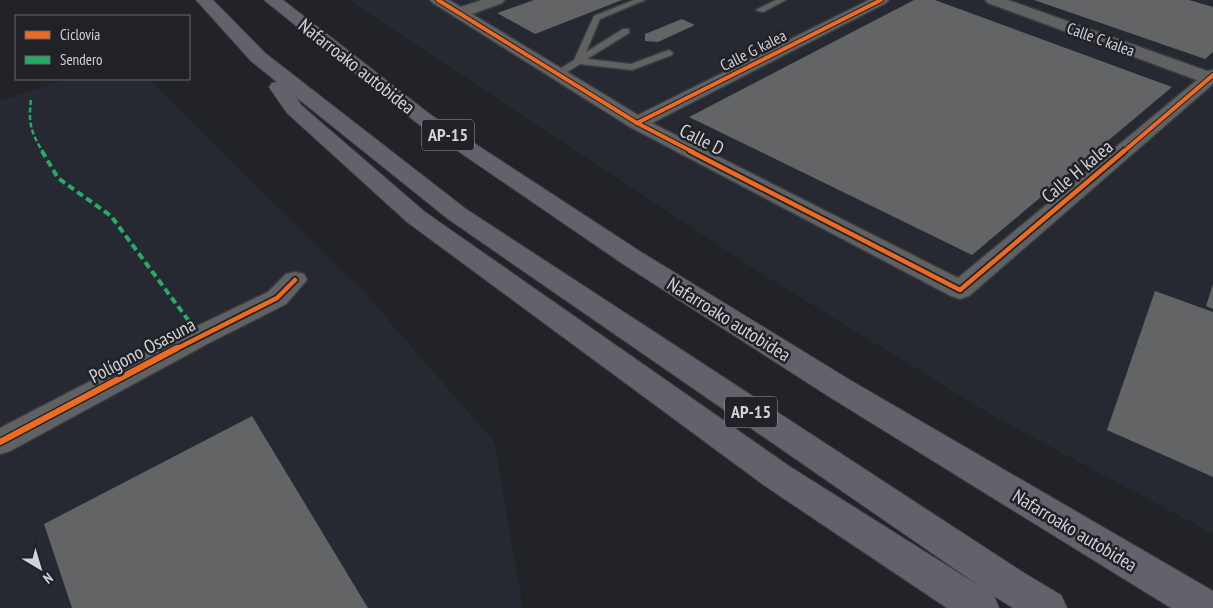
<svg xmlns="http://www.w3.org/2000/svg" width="1213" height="608" font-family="'PT Sans Narrow',sans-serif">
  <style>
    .built { fill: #262832 }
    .building { fill: #636466 }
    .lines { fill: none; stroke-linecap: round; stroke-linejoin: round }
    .service-casing { stroke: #3c3d3f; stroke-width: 3 }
    .minor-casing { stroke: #3c3d3f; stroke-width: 3 }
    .motorway-casing { stroke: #3c3d3f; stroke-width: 2 }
    .service { fill: #606163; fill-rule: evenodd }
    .minor { fill: #606163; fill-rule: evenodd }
    .motorway { fill: #61626c; fill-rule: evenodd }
    .quiet-far1 { stroke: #26ab63; stroke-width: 2.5; stroke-dasharray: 5 2.5; stroke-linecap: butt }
    .quiet { stroke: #26ab63; stroke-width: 4; stroke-dasharray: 7 4; stroke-linecap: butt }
    .cycleway-far2-casing { stroke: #212227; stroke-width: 6 }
    .cycleway-far1-casing { stroke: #212227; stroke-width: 8 }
    .cycleway-casing { stroke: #212227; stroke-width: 9 }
    .cycleway-far2 { stroke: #ed6a23; stroke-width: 4 }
    .cycleway-far1 { stroke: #ed6a23; stroke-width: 4.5 }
    .cycleway { stroke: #ed6a23; stroke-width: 6 }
    .labels { text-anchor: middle; stroke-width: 5; stroke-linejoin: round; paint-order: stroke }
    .far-street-label { font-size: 16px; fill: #d2d3d6; stroke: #212227 }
    .shield { fill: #212227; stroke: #9d9ea2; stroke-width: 1 }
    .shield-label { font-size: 18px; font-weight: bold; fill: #d2d3d6 }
    .street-label { font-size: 19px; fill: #d2d3d6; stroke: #212227 }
  </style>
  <rect width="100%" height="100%" fill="#222326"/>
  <g class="built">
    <polygon points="349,0 1213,0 1213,534 995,417 762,274"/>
    <polygon points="68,79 148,79 365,293 495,443 523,608 0,608 0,101"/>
  </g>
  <g class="building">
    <polygon points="534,0 622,0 535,34 497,13"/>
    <polygon points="914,0 935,0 1172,87 972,255 689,117"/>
    <polygon points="1034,0 1189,0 1213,7 1213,52 1205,59"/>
    <polygon points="682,19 695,25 658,42 645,41 645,34"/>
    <polygon points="1213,284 1213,309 1206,306"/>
    <polygon points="1155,291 1213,312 1213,477 1107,430"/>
    <polygon points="252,416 368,608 72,608 44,524"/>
  </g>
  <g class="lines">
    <defs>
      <g id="service">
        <polygon points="634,0 645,0 600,19 586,52 623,29 629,29 629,33 587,59 631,64 669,50 673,53 672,55 632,70 580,64 561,76 555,76 555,72 574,60 594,16"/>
        <polygon points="776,0 786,0 763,12 756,10"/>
      </g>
      <g id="minor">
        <polygon points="430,0 449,0 461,7 482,0 505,0 502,3 472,14 638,115 869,0 889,0 886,3 652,123 958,278 1197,80 988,3 985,0 1008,0 1207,71 1213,70 1213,84 969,296 960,299 951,296 630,127 433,3"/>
        <polygon points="295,272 304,274 307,280 286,304 209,343 10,451 0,454 0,428 191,329 268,292 286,274"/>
      </g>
      <g id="motorway">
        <path d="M196,0H213L265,53L466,209L1024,573L1061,595L1067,608H1013L994,596L999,608H947L765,486L407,222L287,113L269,87L272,83L277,82L251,61ZM296,97L448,219L981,587L789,466L425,212L301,105Z"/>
        <polygon points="264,0 283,0 431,115 641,252 850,380 1213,591 1213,608 1171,608 828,396 623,264 417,123"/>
      </g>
    </defs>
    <use href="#service" class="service-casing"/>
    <use href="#minor" class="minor-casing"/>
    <use href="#motorway" class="motorway-casing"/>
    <use href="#service" class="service"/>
    <use href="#minor" class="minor"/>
    <use href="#motorway" class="motorway"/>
    <path class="quiet-far1" d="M31,100C28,122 31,133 43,152"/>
    <polyline class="quiet" points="42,151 58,178 111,216 200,336"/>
    <defs>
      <g id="cycleway-far2">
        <polyline points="438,0 637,123 693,152"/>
        <polyline points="637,123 881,0"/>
        <polyline points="1123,152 1213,75"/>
      </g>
      <g id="cycleway-far1">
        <polyline points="690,151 960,290 1124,151"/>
        <polyline points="174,350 277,298 295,280"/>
      </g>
      <polyline id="cycleway" points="0,442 177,348"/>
    </defs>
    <use href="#cycleway-far2" class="cycleway-far2-casing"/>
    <use href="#cycleway-far1" class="cycleway-far1-casing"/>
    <use href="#cycleway" class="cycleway-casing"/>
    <use href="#cycleway-far2" class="cycleway-far2"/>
    <use href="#cycleway-far1" class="cycleway-far1"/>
    <use href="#cycleway" class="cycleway"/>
  </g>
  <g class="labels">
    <g class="far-street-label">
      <text transform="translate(1101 39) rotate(20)" y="6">Calle C kalea</text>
      <text transform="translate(753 50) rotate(-27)" y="6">Calle G kalea</text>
    </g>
    <g class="shield">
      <rect x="422" y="119.5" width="52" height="31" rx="4"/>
      <rect x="725" y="396.5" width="52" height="31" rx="4"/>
    </g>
    <g class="shield-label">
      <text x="448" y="141">AP-15</text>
      <text x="751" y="418">AP-15</text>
    </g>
    <g class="street-label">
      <text transform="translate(357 66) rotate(38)" y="7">Nafarroako autobidea</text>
      <text transform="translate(702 139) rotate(27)" y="7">Calle D</text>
      <text transform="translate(1077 171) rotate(-40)" y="7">Calle H kalea</text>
      <text transform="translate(729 319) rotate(32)" y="7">Nafarroako autobidea</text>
      <text transform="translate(142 350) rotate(-28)" y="7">Polígono Osasuna</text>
      <text transform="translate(1075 530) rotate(31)" y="7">Nafarroako autobidea</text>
    </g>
  </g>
  <rect x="15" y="15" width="175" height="65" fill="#212227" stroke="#68696d"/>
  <rect x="25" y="31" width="25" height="8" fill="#ed6a23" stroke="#68696d"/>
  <text x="60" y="40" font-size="15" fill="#d2d3d6">Ciclovía</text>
  <rect x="25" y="56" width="25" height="8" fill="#26ab63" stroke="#68696d"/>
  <text x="60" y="65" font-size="15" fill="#d2d3d6">Sendero</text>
  <g transform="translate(40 568) rotate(142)" stroke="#212227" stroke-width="4" paint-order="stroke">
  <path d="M0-4L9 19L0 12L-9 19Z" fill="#d2d3d6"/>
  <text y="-8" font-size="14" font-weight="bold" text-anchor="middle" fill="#d2d3d6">N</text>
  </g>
</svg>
